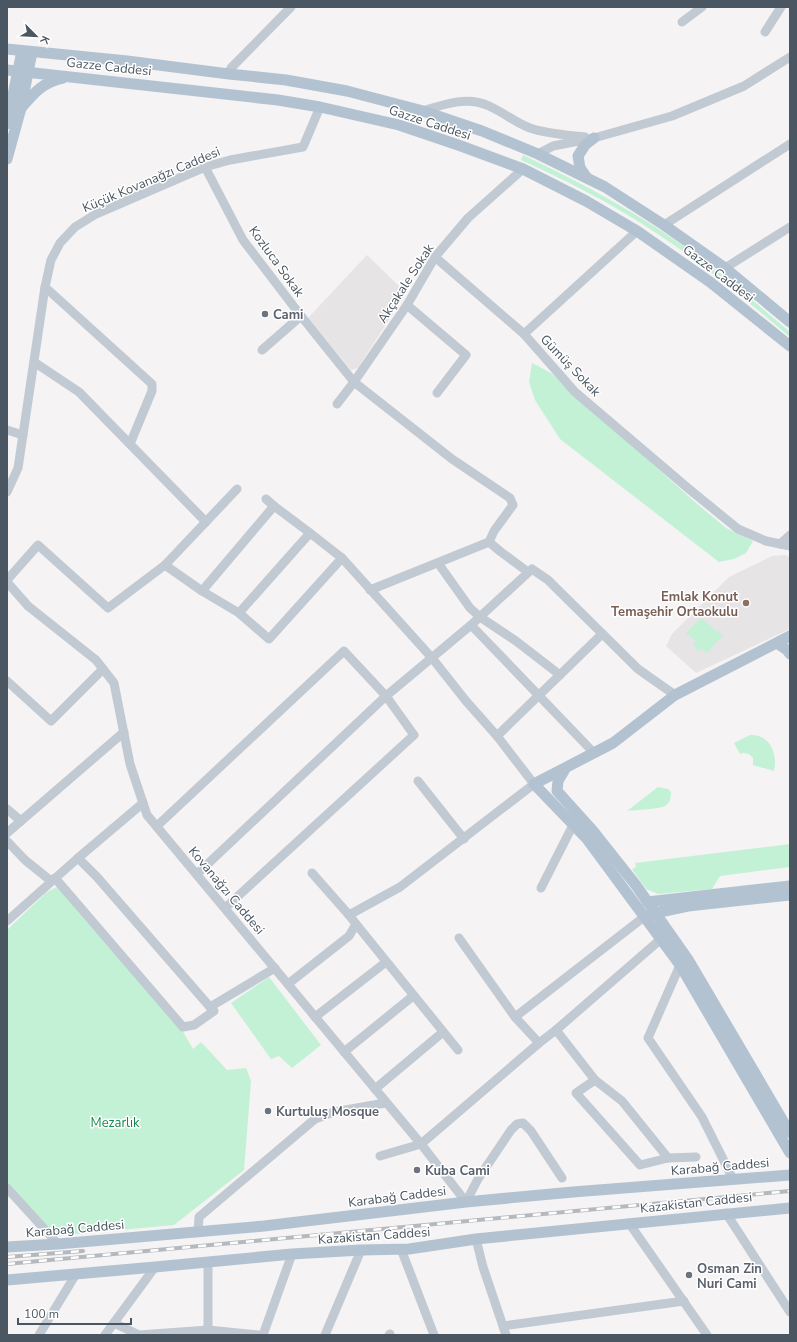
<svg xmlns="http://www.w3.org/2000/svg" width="797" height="1342" font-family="'Nunito Sans',sans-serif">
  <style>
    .education { fill: #e6e4e5 }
    .green { fill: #c3f1d5 }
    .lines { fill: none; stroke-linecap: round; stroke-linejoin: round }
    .minor { stroke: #c1cad2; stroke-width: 9 }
    .major { stroke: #b3c2d1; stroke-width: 11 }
    .rail-casing { stroke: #b5b8bd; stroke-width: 4 }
    .rail { stroke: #fff; stroke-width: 2.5; stroke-dasharray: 8; stroke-linecap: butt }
    .worship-dot { fill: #6b7280; stroke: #fff; stroke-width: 1.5 }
    .education-dot { fill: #8d6e63; stroke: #fff; stroke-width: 1.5 }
    .labels { text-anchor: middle; stroke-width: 3; stroke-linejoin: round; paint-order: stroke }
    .street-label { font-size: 13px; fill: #4a5661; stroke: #fff }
    .worship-label { font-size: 13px; font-weight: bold; fill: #5b616d; stroke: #fff; text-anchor: start }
    .education-label { font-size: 13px; font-weight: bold; fill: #785e54; stroke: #fff; text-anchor: end }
    .park-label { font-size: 13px; fill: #17864f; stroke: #fff }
  </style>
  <rect width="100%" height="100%" fill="#f5f3f3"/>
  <g class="education">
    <polygon points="367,255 406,293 358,368 351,370 308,318"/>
    <polygon points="785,555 790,557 790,629 696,673 666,646 672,634 729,577 772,556"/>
  </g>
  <g class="green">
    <path d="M523,155C584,184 642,215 696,255C729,279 759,306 790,332V337C745,299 700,261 650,229C609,202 565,180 521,160Z"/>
    <polygon points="532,363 551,373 696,503 726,528 753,541 746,553 734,559 719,562 560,439 535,400 529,382"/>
    <polygon points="701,618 717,632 719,631 723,635 707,653 701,649 699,651 693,645 696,641 686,633"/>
    <path d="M750,735C770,734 778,754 774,771L753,765V758L749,754L743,753L740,754L734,743Z"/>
    <path d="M658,787L668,789L671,792C671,798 670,803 665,806C659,809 635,810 627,811Z"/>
    <polygon points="790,844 790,867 720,876 712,889 658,894 646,889 632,869 636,867 635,863"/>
    <polygon points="59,886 78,912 182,1030 193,1049 201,1042 227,1070 246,1068 251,1081 244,1170 174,1225 56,1236 7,1182 7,930 47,892"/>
    <polygon points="269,977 321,1045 292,1068 279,1056 271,1059 231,1003"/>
  </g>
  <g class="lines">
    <g class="minor">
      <polyline points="682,22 702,7"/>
      <polyline points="765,32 781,7"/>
      <polyline points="229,74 231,68 291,7"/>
      <path d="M423,111C445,104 467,96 489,106C503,112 516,123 530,128C547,134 567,135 585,137"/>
      <polyline points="538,154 553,146 594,138 672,116 744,86 790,57"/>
      <polyline points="205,167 243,240 301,316 354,382 452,459 510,498 513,505 494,531 489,542 501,552 528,572"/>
      <polyline points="664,225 790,144"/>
      <polyline points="435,257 524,334 575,392 689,489 738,529 766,541 790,546"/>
      <polyline points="725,268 790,227"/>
      <polyline points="45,287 152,384 152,391 130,444"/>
      <polyline points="407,305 466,355 437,393"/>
      <polyline points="524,334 637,231"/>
      <polyline points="262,350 301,316"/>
      <polyline points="34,362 79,392 206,522"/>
      <polyline points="337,404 354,382 407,305 435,257 468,218 523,169"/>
      <polyline points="7,430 23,435"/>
      <polyline points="7,492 18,468 45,287 51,260 60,243 75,227 96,214 205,167 230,160 303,147 320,107"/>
      <polyline points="266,499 274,506 310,533 342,558 432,658 466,701 497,736 534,784 400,887 349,915 356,924 349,936 288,984"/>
      <polyline points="780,544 790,535"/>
      <polyline points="438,563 470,608 480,617 516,641 560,675"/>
      <polyline points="165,565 237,489"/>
      <polyline points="7,580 38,545 108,608 165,565 202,591 239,613 269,639 342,558"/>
      <polyline points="7,582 28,606 96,660 114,683 130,764 147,815 421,1144 466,1202 478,1179 511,1130 517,1124 523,1123 531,1131 562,1178"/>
      <polyline points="370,590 489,542"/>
      <polyline points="202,591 274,506"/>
      <polyline points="239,613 310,533"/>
      <polyline points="471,625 594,753"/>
      <polyline points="7,681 51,721 103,669"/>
      <polyline points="497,736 602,634"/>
      <polyline points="418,781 464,839"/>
      <polyline points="7,809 21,821"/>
      <polyline points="157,826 344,651 386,696 414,735 225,908"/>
      <polyline points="7,833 124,732"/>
      <polyline points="7,841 25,860 51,881"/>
      <polyline points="78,858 97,877 210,1007 275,968"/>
      <polyline points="312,873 349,915"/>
      <polyline points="197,874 386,696 471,625 532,569 548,580 638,669 675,695"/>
      <polyline points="55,878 183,1027 194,1025 214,1011 210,1007"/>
      <polyline points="541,888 573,825"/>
      <polyline points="7,921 78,858 143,803"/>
      <polyline points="356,924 458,1050"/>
      <polyline points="459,938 515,1017 539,1043"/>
      <polyline points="680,965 648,1038 702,1117 733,1179"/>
      <polyline points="315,1017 386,962"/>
      <polyline points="515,1017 644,917 651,914"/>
      <polyline points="556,1030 595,1080 622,1101 668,1158"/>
      <polyline points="344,1052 413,996"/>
      <polyline points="595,1080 576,1093 640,1165 668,1158 696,1157"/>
      <polyline points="375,1089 443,1032"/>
      <polyline points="380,1156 421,1144 539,1043 556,1030 661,939"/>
      <polyline points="7,1188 58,1244"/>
      <polyline points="726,1213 790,1312"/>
      <polyline points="629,1223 707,1335"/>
      <polyline points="198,1232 199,1217 315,1119 334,1112 385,1103"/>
      <polyline points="476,1239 483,1267 506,1335"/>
      <polyline points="401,1249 434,1335"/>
      <polyline points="208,1263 208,1335"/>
      <polyline points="114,1323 139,1335 208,1330 258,1335"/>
      <polyline points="503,1326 684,1301"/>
      <polyline points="39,1335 76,1274"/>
      <polyline points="105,1335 155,1267"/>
      <polyline points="263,1335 292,1254"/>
      <polyline points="325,1335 361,1250"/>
      <polyline points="389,1335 390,1334"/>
    </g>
    <g class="major">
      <polyline points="7,49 127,61 229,74 286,80 347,91 423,111 482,131 538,154 605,187 664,225 725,268 790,322"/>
      <polyline points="7,70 278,100 320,107 399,125 461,146 523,169 586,201 637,231 710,282 790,346"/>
      <path d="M21,108C34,93 43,82 63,78"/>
      <polyline points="7,124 22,51"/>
      <polyline points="7,159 21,108 32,52"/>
      <polyline points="587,178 580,168 578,156 585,145 594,138"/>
      <polyline points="790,636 675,695 613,743 534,784 587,839 680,965 790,1153"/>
      <polyline points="777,643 787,650 790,654"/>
      <polyline points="565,769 558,781 557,791 593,831 635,884 689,961 790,1133"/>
      <polyline points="647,902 790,886"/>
      <polyline points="655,913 688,906 790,895"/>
      <polyline points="7,1247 58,1244 264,1226 466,1202 573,1192 790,1175"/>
      <polyline points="7,1280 155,1267 292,1254 361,1250 409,1249 476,1239 790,1208"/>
    </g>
    <defs>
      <g id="rail">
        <polyline points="7,1257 83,1251"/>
        <polyline points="7,1264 790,1191"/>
      </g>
    </defs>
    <use href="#rail" class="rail-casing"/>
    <use href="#rail" class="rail"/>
  </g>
  <g class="worship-dot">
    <circle cx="265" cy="314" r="4"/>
    <circle cx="268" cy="1111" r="4"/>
    <circle cx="417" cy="1170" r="4"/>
    <circle cx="689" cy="1275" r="4"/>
  </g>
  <circle class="education-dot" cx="746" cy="603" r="4"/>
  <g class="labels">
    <g class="street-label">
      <text transform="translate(109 66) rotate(6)" y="5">Gazze Caddesi</text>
      <text transform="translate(430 122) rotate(18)" y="5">Gazze Caddesi</text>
      <text transform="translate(151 179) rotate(-23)" y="5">Küçük Kovanağzı Caddesi</text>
      <text transform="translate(277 261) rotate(54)" y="5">Kozluca Sokak</text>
      <text transform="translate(719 273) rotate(37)" y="5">Gazze Caddesi</text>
      <text transform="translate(405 283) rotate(-57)" y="5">Akçakale Sokak</text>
      <text transform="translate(571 365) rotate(46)" y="5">Gümüş Sokak</text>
      <text transform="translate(227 890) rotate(50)" y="5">Kovanağzı Caddesi</text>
      <text transform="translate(720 1166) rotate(-5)" y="5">Karabağ Caddesi</text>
      <text transform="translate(397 1196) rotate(-7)" y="5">Karabağ Caddesi</text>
      <text transform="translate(696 1202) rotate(-6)" y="5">Kazakistan Caddesi</text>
      <text transform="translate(75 1228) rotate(-5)" y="5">Karabağ Caddesi</text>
      <text transform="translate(374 1235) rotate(-4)" y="5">Kazakistan Caddesi</text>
    </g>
    <g class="worship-label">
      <text x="273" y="319">Cami</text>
      <text x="276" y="1116">Kurtuluş Mosque</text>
      <text x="425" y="1175">Kuba Cami</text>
      <text x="697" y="1273">Osman Zin<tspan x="697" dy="15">Nuri Cami</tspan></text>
    </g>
    <g class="education-label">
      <text x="738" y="601">Emlak Konut<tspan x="738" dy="15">Temaşehir Ortaokulu</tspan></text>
    </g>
    <g class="park-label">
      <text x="115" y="1127">Mezarlık</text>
    </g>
  </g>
  <rect width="797" height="1342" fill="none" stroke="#4a5661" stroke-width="16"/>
  <g transform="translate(36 36) rotate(114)" stroke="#ffffff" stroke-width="3" paint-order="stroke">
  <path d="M0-3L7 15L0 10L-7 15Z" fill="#4a5661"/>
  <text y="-6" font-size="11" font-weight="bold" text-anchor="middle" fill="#4a5661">K</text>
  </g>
  <path d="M18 1318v6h113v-6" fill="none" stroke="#4a5661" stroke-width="2"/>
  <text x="24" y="1318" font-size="12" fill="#4a5661" stroke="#ffffff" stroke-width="3" paint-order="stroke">100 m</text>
</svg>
